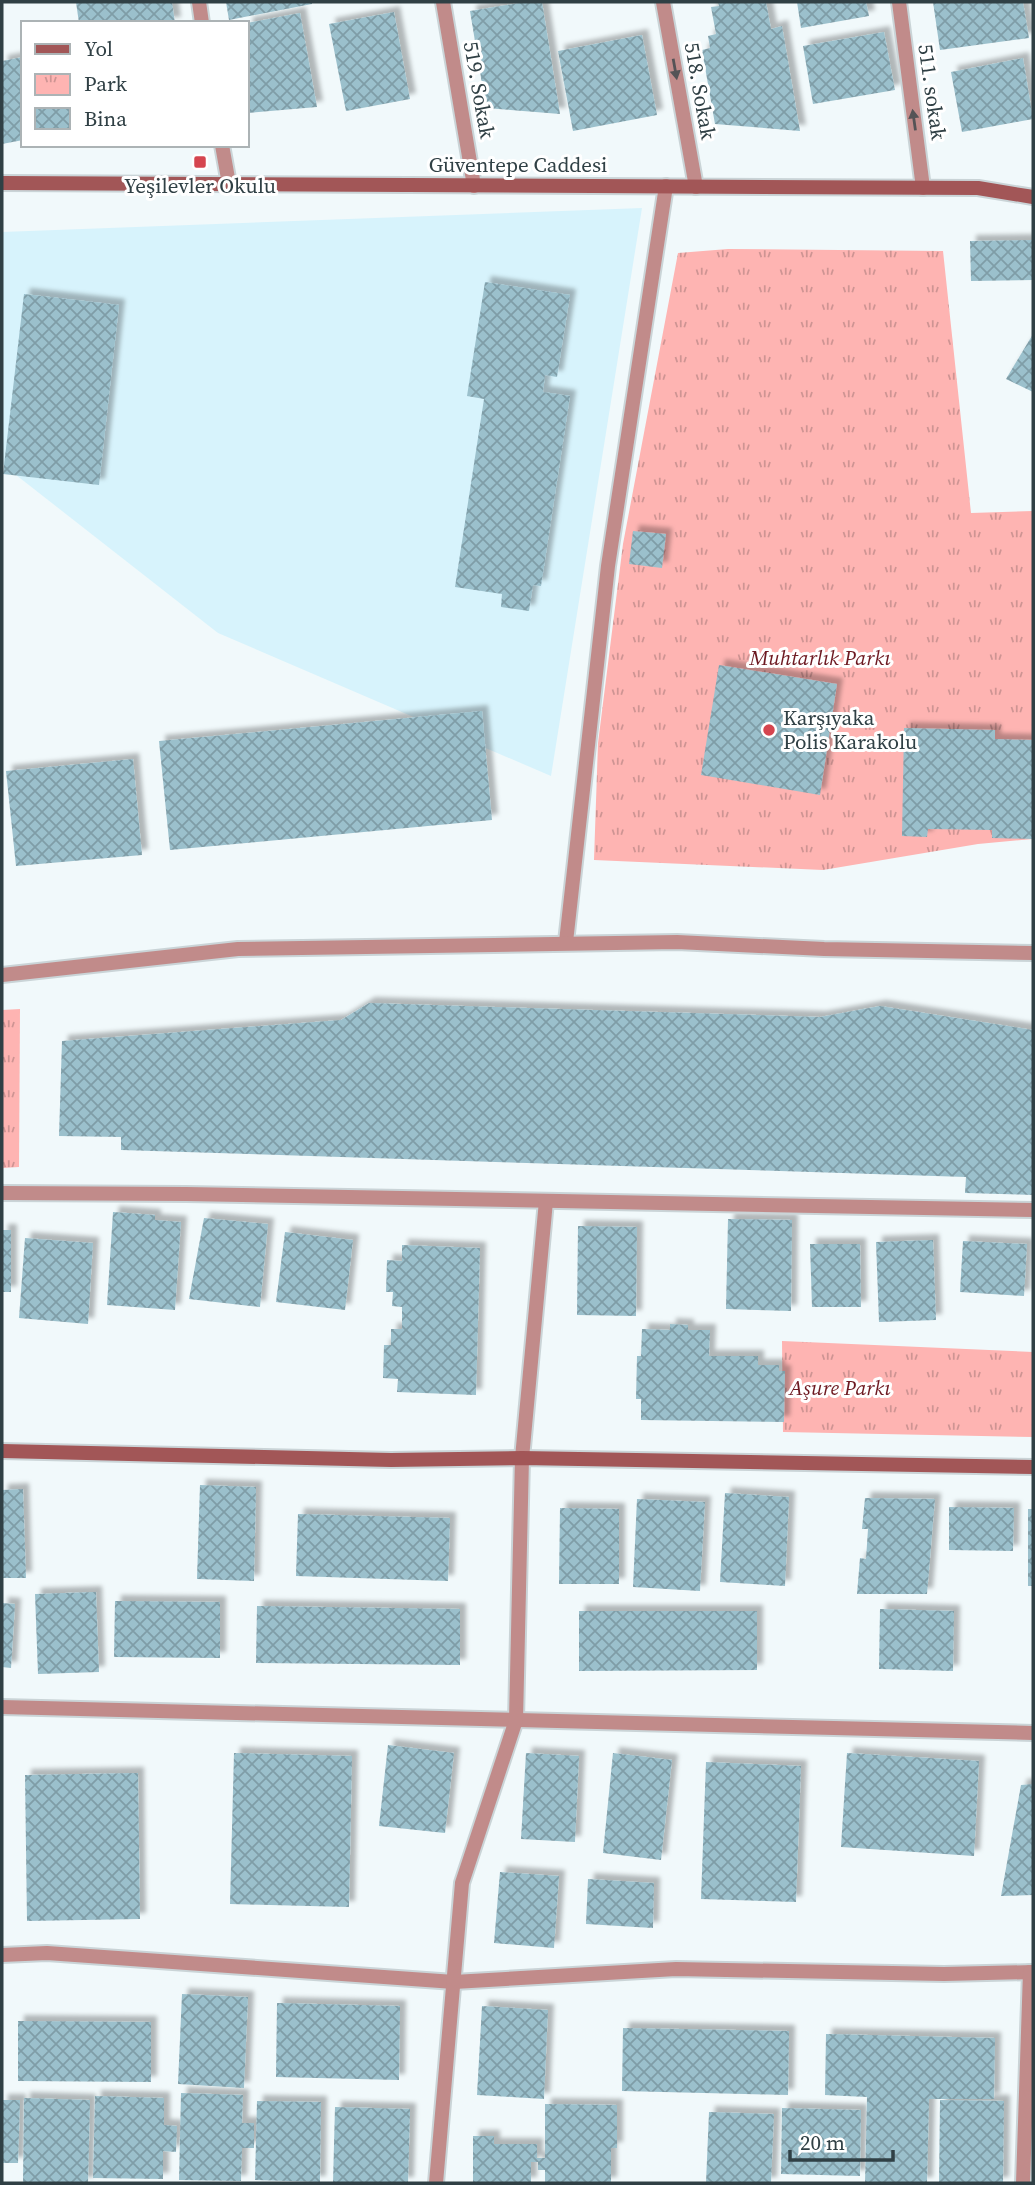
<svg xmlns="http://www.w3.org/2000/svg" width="1035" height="2185" font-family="'Source Serif 4',serif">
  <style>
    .built { fill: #d7f3fc }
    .park { fill: url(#park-tufts) }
    .building { fill: url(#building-cross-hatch); filter: url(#shadow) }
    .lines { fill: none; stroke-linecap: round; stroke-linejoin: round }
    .street-casing { stroke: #cad4d7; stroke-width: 18 }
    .secondary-casing { stroke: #cad4d7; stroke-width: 18 }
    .street { stroke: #c18b8a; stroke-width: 14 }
    .secondary { stroke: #a25657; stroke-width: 14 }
    .oneway { fill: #545356 }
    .poi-dot { fill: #d5454f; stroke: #fff; stroke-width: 2.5 }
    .labels { text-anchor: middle; stroke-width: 6; stroke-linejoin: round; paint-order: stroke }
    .street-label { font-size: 21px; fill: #304045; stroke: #fff }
    .poi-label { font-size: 21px; fill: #304045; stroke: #fff }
    .park-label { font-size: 21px; font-style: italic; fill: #6d1921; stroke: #fff }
  </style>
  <defs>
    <pattern id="park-tufts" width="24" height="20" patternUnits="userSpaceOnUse" patternTransform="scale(1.75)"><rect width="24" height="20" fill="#feb4b2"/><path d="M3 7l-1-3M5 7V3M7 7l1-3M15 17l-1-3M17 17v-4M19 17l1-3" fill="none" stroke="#ce9493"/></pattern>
    <pattern id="building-cross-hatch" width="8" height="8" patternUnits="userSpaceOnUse" patternTransform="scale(1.75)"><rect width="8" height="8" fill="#9bc0cc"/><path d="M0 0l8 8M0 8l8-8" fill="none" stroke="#7f9da7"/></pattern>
    <filter id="shadow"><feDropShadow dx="6" dy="-6" stdDeviation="2" flood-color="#0004"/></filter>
  </defs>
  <rect width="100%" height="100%" fill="#f1f9fb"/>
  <polygon class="built" points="642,208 551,776 218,633 2,464 2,232"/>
  <g class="park">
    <polygon points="728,249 943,251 971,513 1033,511 1033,839 978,844 823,870 594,860 598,743 623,544 678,253"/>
    <polygon points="20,1009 19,1167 2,1168 2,1010"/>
    <polygon points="782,1341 1033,1352 1033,1437 783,1432"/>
  </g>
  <g class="building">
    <polygon points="76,2 172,2 175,23 79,23"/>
    <polygon points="226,2 312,2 312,4 229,20"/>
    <polygon points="525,2 542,2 560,114 486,108 470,11"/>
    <polygon points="718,2 766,2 771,29 782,26 800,131 715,124 702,50 710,48 708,36 716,34 711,7 719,6"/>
    <polygon points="797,2 866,2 869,16 801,28"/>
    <polygon points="933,2 1023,2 1029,38 940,50"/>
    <polygon points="394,12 410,99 346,111 329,24"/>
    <polygon points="300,13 317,107 247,113 247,23"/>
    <polygon points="884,32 895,90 813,104 803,46"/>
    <polygon points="642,35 657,115 573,131 558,51"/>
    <polygon points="23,57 23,140 2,144 2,61"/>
    <polygon points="1023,58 1033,119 962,132 951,72"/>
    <polygon points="1033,240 1033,280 971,281 970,241"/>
    <polygon points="485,282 570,295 557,377 545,375 543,392 570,396 541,586 533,585 529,611 501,607 502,594 455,587 484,399 467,396"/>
    <polygon points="24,294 119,305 99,485 3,474"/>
    <polygon points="1033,334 1033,392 1006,379"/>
    <polygon points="633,531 666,534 662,568 629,564"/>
    <polygon points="719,665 837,684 820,795 701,775"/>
    <polygon points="482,711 492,820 170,850 159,741"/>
    <polygon points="904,728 995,730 995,739 1033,740 1033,839 992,838 992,830 928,829 927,837 902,836"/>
    <polygon points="133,759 142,855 16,866 6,771"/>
    <polygon points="369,1003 820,1017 880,1006 1033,1030 1033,1195 965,1193 966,1177 121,1150 121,1137 59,1136 62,1041 341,1020"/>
    <polygon points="113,1212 155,1215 155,1220 181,1222 175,1310 107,1305"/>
    <polygon points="204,1218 268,1224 260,1307 189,1299"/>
    <polygon points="728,1219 792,1220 791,1311 726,1309"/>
    <polygon points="578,1226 637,1227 636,1316 577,1315"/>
    <rect x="2" y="1230" width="9" height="62"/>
    <polygon points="285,1232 353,1240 345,1310 276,1302"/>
    <polygon points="25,1238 93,1243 88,1324 19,1318"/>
    <polygon points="933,1240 936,1320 879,1322 876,1242"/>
    <polygon points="963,1241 1027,1244 1024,1296 960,1292"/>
    <polygon points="810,1244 860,1244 861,1307 812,1307"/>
    <polygon points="402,1245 480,1248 476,1395 397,1392 398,1379 383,1378 384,1345 391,1345 391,1329 402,1329 402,1307 392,1306 393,1292 386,1292 387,1260 402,1261"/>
    <polygon points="670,1324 688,1325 688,1330 710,1330 709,1356 758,1356 758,1365 779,1365 779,1371 785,1371 784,1422 641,1420 641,1399 636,1399 637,1356 641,1356 642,1329 670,1330"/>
    <polygon points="200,1485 256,1487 254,1581 197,1579"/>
    <polygon points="23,1489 26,1578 2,1578 2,1490"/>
    <polygon points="725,1493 789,1497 785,1586 720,1582"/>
    <polygon points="865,1498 935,1499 927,1594 857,1594 860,1558 866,1559 868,1529 862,1529"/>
    <polygon points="637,1499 705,1502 700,1591 633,1587"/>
    <polygon points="949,1507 1014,1508 1013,1551 949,1550"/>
    <polygon points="560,1508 619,1509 619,1584 559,1584"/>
    <rect x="1028" y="1509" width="5" height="77"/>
    <polygon points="298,1514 450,1518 448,1581 296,1576"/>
    <polygon points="96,1592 99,1672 38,1674 35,1594"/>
    <polygon points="115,1601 220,1602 220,1658 114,1657"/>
    <polygon points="2,1603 15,1604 11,1668 2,1667"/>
    <polygon points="257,1606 460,1609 460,1665 256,1663"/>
    <polygon points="880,1609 954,1611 953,1671 879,1669"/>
    <polygon points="579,1611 757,1611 757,1670 579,1671"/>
    <polygon points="388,1745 454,1753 445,1833 379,1826"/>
    <polygon points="234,1753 352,1756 349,1907 230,1904"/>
    <polygon points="526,1753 579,1756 575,1842 521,1839"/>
    <polygon points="613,1753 672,1760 661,1860 603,1853"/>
    <polygon points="847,1753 979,1761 974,1856 841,1847"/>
    <polygon points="706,1762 801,1766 796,1902 701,1899"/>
    <polygon points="138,1773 140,1919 27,1921 25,1775"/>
    <polygon points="1033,1784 1033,1895 1001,1896 1021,1785"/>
    <polygon points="500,1872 559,1876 554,1948 494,1943"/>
    <polygon points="588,1879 654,1883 653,1928 586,1924"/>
    <polygon points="182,1994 248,1997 244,2088 178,2084"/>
    <polygon points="277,2003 400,2006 399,2080 276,2077"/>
    <polygon points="482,2006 548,2010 544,2099 477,2095"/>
    <polygon points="18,2021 151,2022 151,2082 18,2081"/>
    <polygon points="623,2028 789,2031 788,2095 622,2091"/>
    <polygon points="826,2034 995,2038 994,2099 929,2099 927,2183 865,2183 867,2097 825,2095"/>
    <polygon points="181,2093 243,2095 242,2123 254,2123 254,2148 242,2148 241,2181 179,2180"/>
    <polygon points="95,2096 164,2098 164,2125 177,2126 176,2152 163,2151 163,2179 93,2178"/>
    <polygon points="24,2098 90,2100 88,2183 23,2183"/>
    <polygon points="2,2100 20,2100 18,2163 2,2163"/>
    <polygon points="940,2100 1004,2101 1003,2183 939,2183"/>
    <polygon points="257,2101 321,2102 320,2182 255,2180"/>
    <polygon points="545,2104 617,2105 617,2148 611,2148 611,2183 545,2183 545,2170 538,2170 538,2162 531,2162 531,2183 473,2183 473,2136 494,2136 494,2144 537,2144 537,2158 545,2158"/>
    <polygon points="335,2107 410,2109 408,2183 333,2183"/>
    <polygon points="782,2108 861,2110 860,2176 781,2174"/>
    <polygon points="709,2112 774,2114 771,2183 706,2183"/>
  </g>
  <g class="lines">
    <defs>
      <g id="street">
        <polyline points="199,2 202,23"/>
        <polyline points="443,2 474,186"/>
        <polyline points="663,2 696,187"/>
        <polyline points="899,2 923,188"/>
        <polyline points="222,145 229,184"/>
        <polyline points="566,942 608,566 666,186"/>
        <polyline points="2,975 238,949 677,942 824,949 1033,953"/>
        <polyline points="2,1193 186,1194 1033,1210"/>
        <polyline points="2,1707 1033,1733"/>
        <polyline points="2,1955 47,1953 454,1982 676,1969 944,1974 1033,1972"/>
        <polyline points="436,2183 462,1883 516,1720 522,1458 546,1201"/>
        <polyline points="1023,2183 1030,1972"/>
      </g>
      <g id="secondary">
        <polyline points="2,183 978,188 1033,197"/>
        <polyline points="2,1451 391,1460 522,1458 1033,1467"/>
      </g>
    </defs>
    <use href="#street" class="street-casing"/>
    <use href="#secondary" class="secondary-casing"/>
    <use href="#street" class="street"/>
    <use href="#secondary" class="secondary"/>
  </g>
  <defs><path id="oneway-solid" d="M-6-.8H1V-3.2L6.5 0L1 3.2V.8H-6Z" transform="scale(1.75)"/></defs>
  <g class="oneway">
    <use href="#oneway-solid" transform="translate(675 69) rotate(80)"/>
    <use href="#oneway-solid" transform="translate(914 120) rotate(-98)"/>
  </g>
  <g class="poi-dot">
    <rect x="193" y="155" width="14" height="14" rx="3.5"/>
    <circle cx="769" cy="730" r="7"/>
  </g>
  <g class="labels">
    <g class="street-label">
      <text transform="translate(479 90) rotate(80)" y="7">519. Sokak</text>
      <text transform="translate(700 91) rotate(80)" y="7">518. Sokak</text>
      <text transform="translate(932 92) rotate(82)" y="7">511. sokak</text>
      <text x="518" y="172">Güventepe Caddesi</text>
    </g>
    <g class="poi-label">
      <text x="200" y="193">Yeşilevler Okulu</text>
      <text x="783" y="725" text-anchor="start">Karşıyaka<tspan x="783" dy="24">Polis Karakolu</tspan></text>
    </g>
    <g class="park-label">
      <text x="820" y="665">Muhtarlık Parkı</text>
      <text x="840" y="1395">Aşure Parkı</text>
    </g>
  </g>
  <rect width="1035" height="2185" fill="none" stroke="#304045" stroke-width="7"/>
  <rect x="21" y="21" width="228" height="126" fill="#ffffff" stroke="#acb3b5" stroke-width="2"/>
  <rect x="35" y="44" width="35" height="10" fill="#a25657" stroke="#acb3b5" stroke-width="2"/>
  <text x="84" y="56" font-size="21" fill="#304045">Yol</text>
  <rect x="35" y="74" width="35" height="21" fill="url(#park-tufts)" stroke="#acb3b5" stroke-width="2"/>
  <text x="84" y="91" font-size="21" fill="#304045">Park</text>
  <rect x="35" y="108" width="35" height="21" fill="url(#building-cross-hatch)" stroke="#acb3b5" stroke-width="2"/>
  <text x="84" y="126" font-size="21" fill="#304045">Bina</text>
  <path d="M790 2150v10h103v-10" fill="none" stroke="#304045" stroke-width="3.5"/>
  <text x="800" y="2150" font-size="21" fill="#304045" stroke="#ffffff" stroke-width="5" paint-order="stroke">20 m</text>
</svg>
